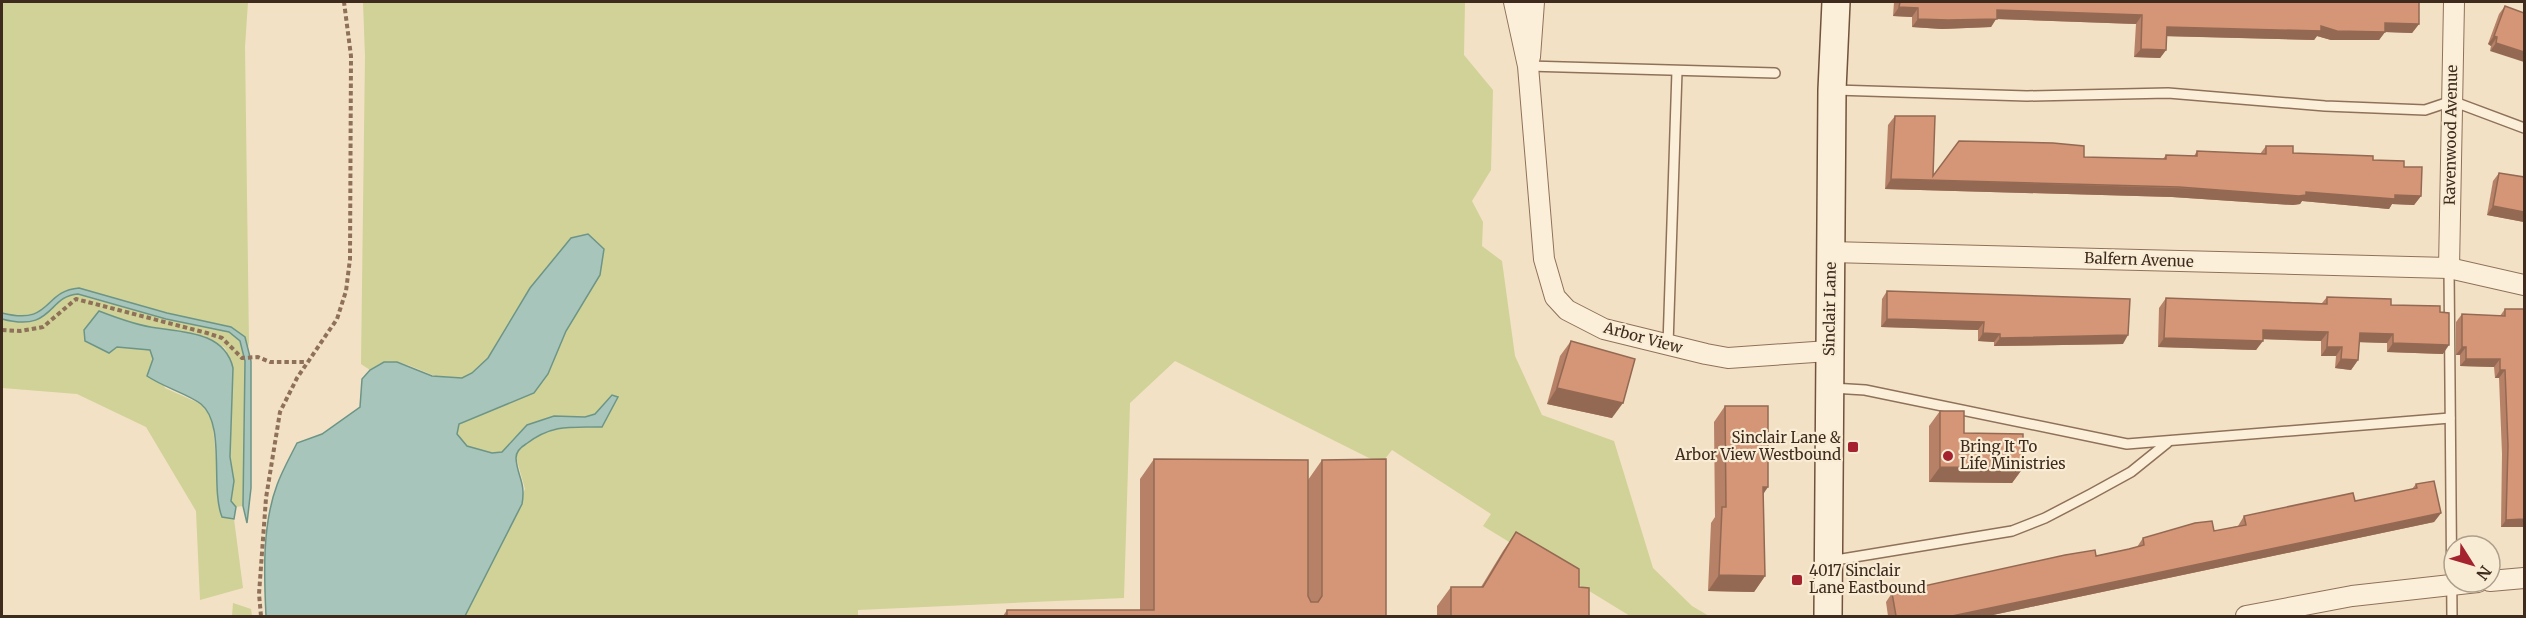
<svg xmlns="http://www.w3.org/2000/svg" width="2526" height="618" font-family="Merriweather,serif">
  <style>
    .green { fill: #d0d297 }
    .water { fill: #a7c5ba; stroke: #6c9587; stroke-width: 1.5 }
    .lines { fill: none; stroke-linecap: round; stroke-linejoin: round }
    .service-casing { stroke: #8f7159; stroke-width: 12 }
    .minor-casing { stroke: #8f7159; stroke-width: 22 }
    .secondary-casing { stroke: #71523c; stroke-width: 30 }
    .path { stroke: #8f7159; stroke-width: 4; stroke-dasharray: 4.5 3; stroke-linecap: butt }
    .service { stroke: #fcefd9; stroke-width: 9 }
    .minor { stroke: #fcefd9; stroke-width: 20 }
    .secondary { stroke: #fcefd9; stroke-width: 27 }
    .wall { fill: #b68166 }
    .shaded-wall { fill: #946953 }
    .building { fill: #d49677; stroke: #946953; stroke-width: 1.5 }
    .poi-dot { fill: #a4232e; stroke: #f9ecd5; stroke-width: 2 }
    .labels { text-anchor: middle; stroke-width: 4.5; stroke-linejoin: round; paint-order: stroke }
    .street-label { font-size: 15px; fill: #3e2b1e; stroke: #f9ecd5 }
    .poi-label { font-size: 15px; fill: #3e2b1e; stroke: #f9ecd5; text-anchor: start }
  </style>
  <rect width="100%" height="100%" fill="#f2e1c5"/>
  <g class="green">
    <path d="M2,2H248L245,47L249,343L245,361L243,506L236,507L231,501L234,481L230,457L233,368L225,348C203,334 183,331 158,328C138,326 117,318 99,311L117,347L150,350L165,388L201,404L212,417L222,517L234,519L243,588L200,600L196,511L146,427L77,394L2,388Z"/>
    <path d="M363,2H1465L1464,55L1493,90L1491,170L1472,201L1483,222L1482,246L1502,261L1515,356L1542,415L1614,441L1653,568L1692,606L1709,616H1630L1483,526L1491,514L1392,450L1381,464L1175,361L1130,403L1124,598L858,610V616H465L525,489L516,457L518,450L542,432L562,427H602L612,395L596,414L585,417L554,416L527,425L502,452L492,453L467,446L456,434L459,424L534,393L548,374L566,331L600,275L530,288C514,315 499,352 474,372C445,394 414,358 386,362C380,363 374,367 370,370L361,364L365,56Z"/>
    <polygon points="233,603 251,609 252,616 232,616"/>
  </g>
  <g class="water">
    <path d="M588,234L604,249L600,275L566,331L548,374L534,393L459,424L457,434L467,446L492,453L502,452L527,425L554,416L585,417L595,414L612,395L618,397L602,427C571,427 552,424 526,444C521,447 516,451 516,458C517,476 526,482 522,504L465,616H266C264,575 262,525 277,485C282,471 290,457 297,443L322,434L360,407L362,379L370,370L384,362H397L432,376L462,378L472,373L488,358L530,288L571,238Z"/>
    <path d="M79,288L167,313L231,327L245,337L251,361V488L247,523L243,506L245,361L240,341L229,332L166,319L78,294C47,296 54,333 2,319V313C53,326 42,291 79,288Z"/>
    <path d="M99,311C117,318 138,326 157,328C186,332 225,333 233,368L230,457L234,481L231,501L236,507L234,519L222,517C210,487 226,424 201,404C188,394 163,387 147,376L153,359L150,350L117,347L109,353L85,341L84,330Z"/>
  </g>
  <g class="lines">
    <defs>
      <g id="service">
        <polyline points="1528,66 1775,73"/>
        <polyline points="1835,90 2027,96 2168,93 2325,106 2425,110 2452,101 2524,128"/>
        <polyline points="2449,268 2452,616"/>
        <polyline points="1668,345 1677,71"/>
        <polyline points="1832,388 1865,390 2127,444 2450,418"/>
        <polyline points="1830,561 2012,531 2045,518 2091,494 2131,472 2167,443"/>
      </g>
      <g id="minor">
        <polyline points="1514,2 1528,66 1544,259 1555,297 1567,310 1604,329 1706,354 1728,358 1829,351"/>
        <polyline points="1530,57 1534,2"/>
        <polyline points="1830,252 2449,268 2524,285"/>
        <polyline points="2449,268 2454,2"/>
        <polyline points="2490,581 2524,578"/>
        <polyline points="2246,616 2352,596 2478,582"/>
      </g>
      <polyline id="secondary" points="1828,616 1832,90 1836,2"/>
    </defs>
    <use href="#service" class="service-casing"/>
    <use href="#minor" class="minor-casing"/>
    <use href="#secondary" class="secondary-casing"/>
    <g class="path">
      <polyline points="2,330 20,331 43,327 76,299 207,333 222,338 242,358 258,357 270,362 306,362"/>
      <polyline points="261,616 259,594 266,498 280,412 297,378 337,319 346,291 350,259 351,56 344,2"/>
    </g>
    <use href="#service" class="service"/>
    <use href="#minor" class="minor"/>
    <use href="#secondary" class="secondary"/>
  </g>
  <g class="wall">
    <polygon points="1894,2 2419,2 2419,24 2412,33 2385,32 2379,40 2331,40 2317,36 2314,40 2166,36 2166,50 2160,58 2134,57 2136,24 1996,19 1991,27 1942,29 1912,27 1912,17 1893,16"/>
    <polygon points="2505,6 2524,13 2490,51 2491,46 2488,44 2499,14"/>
    <polygon points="1895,116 1933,176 2084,157 2163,159 2166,155 2194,156 2197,151 2260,154 2266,146 2293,153 2373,160 2404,167 2421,196 2414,205 2392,204 2389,209 2302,201 2300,204 2293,205 2172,197 1885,189 1888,125"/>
    <polygon points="2499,173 2524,177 2524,222 2487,215 2493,181"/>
    <polygon points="1887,291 2123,344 1994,346 1994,342 1978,341 1978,330 1881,327 1882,299"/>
    <polygon points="2327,297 2391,305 2440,312 2443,354 2387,352 2387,343 2359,342 2358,360 2351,370 2335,368 2336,356 2321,356 2321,341 2263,339 2256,350 2158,347 2159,308 2166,298 2322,303"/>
    <polygon points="2505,309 2524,527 2501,527 2502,454 2499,378 2495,378 2494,367 2460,366 2460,355 2456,355 2456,322 2462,314 2500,316"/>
    <polygon points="1571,341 1612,418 1547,404 1560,356"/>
    <polygon points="1725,406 1763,494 1765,576 1754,592 1708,591 1711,523 1715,517 1714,422"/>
    <polygon points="1940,411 1964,433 2023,468 2012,483 1929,482 1929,426"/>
    <polygon points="1154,459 1308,480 1322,460 1386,616 1003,616 1007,610 1140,610 1140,479"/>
    <polygon points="2416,484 2441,513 2434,522 1988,616 1888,616 1886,602 1892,593 2096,556 2137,547 2143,538 2214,531 2238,526 2244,516 2355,501 2412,489"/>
    <polygon points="1516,532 1579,587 1589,616 1437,616 1437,606 1451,587 1481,587 1503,551"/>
  </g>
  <g class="shaded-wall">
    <polygon points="1899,7 1918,8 1912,17 1893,16"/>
    <polygon points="1997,10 2142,15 2136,24 1996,19 1991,27 1942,29 1912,27 1918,19"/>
    <polygon points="2385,23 2419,24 2412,33 2385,32 2379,40 2331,40 2317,36 2314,40 2160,36 2167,27 2321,26"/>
    <polygon points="2494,36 2497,37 2491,46 2488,44"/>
    <polygon points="2496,43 2524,52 2524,62 2490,51"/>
    <polygon points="2141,49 2166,50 2160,58 2134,57"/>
    <polygon points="1891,179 2306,192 2421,196 2414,205 2392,204 2389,209 2302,201 2300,204 2293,205 2172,197 1885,189"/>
    <polygon points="2493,206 2524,212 2524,222 2487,215"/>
    <polygon points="1887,319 1984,322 1978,330 1881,327"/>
    <polygon points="2263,330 2328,332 2321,341 2257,339"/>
    <polygon points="1983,333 2000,334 1994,342 1978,341"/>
    <polygon points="2360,333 2393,334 2387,343 2354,342"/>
    <polygon points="2128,335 2123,344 1994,346 2000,338"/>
    <polygon points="2164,338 2263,341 2256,350 2158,347"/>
    <polygon points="2393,343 2449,345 2443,354 2387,352"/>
    <polygon points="2327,347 2342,347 2336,356 2321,356"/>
    <polygon points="2462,347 2466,347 2460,355 2456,355"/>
    <polygon points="2341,359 2358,360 2351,370 2335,368"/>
    <polygon points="2466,359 2500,359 2494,367 2460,366"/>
    <polygon points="2500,370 2505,370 2499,378 2495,378"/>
    <polygon points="1557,388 1623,403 1612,418 1547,404"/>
    <polygon points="1940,467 2023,468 2012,483 1929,482"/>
    <polygon points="1763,487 1768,487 1758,502"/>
    <polygon points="2441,513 2434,522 1988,616 1952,616"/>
    <polygon points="2524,519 2524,527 2501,527 2506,520"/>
    <polygon points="1719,575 1765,576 1754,592 1708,591"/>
  </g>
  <g class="building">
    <polygon points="1900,2 2419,2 2419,24 2385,23 2385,32 2337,31 2321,26 2321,31 2167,27 2166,50 2141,49 2142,15 1997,10 1997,19 1948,20 1918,19 1918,8 1899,7"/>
    <polygon points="2505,6 2524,13 2524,52 2496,43 2497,37 2494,36"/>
    <polygon points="1895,116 1935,116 1933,176 1959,141 2053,143 2084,146 2084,157 2166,159 2166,155 2197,156 2197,151 2266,154 2266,146 2293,146 2293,153 2373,156 2373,160 2404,161 2404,167 2422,167 2421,196 2395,195 2395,199 2306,192 2306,195 2299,196 2179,187 1891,179"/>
    <polygon points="2499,173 2524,177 2524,212 2493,206"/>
    <polygon points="1887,291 2130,299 2128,335 2000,338 2000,334 1983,333 1984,322 1887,319"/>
    <polygon points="2327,297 2391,299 2391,305 2440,306 2440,312 2449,313 2449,345 2393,343 2393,334 2360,333 2358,360 2341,359 2342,347 2327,347 2328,332 2263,330 2263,341 2164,338 2166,298 2327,304"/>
    <polygon points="2505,309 2524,309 2524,519 2506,520 2508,446 2505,370 2500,370 2500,359 2466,359 2466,347 2462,347 2462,314 2505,316"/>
    <polygon points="1571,341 1635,359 1623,403 1557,388"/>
    <polygon points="1725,406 1768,406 1768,487 1763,487 1765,576 1719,575 1722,507 1726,507"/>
    <polygon points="1940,411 1964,411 1964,433 2023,434 2023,468 1940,467"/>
    <polygon points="1154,459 1308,460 1308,596 1311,602 1318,602 1322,596 1322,460 1386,459 1386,616 1007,616 1007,610 1154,610"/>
    <polygon points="2434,481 2441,513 1952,616 1896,616 1892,593 2065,555 2095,550 2096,556 2129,549 2144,545 2143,538 2195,523 2212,521 2214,531 2246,525 2244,516 2353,493 2355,501 2417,488 2416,484"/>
    <polygon points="1516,532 1579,569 1579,587 1589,588 1589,616 1451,616 1451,587 1483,587"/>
  </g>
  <g class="poi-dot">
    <rect x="1847" y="441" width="12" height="12" rx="3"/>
    <circle cx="1948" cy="456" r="6"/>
    <rect x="1791" y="574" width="12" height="12" rx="3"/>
  </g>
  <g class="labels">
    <g class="street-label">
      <text transform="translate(2451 135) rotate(-89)" y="5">Ravenwood Avenue</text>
      <text transform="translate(2139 260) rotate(2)" y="5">Balfern Avenue</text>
      <text transform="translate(1830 309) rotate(-89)" y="5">Sinclair Lane</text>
      <text transform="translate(1643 338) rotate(15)" y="5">Arbor View</text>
    </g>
    <g class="poi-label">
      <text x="1841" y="443" text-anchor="end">Sinclair Lane &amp;<tspan x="1841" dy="17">Arbor View Westbound</tspan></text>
      <text x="1960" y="452">Bring It To<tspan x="1960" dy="17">Life Ministries</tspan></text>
      <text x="1809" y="576">4017 Sinclair<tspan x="1809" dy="17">Lane Eastbound</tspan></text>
    </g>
  </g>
  <rect width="2526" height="618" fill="none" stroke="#3e2b1e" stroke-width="6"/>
  <g transform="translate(2472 564) rotate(127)"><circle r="28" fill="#f9ecd5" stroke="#ae9f8c" stroke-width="1.5"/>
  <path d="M0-4.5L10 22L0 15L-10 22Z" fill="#a4232e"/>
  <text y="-9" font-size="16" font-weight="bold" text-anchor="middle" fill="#3e2b1e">N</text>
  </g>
</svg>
